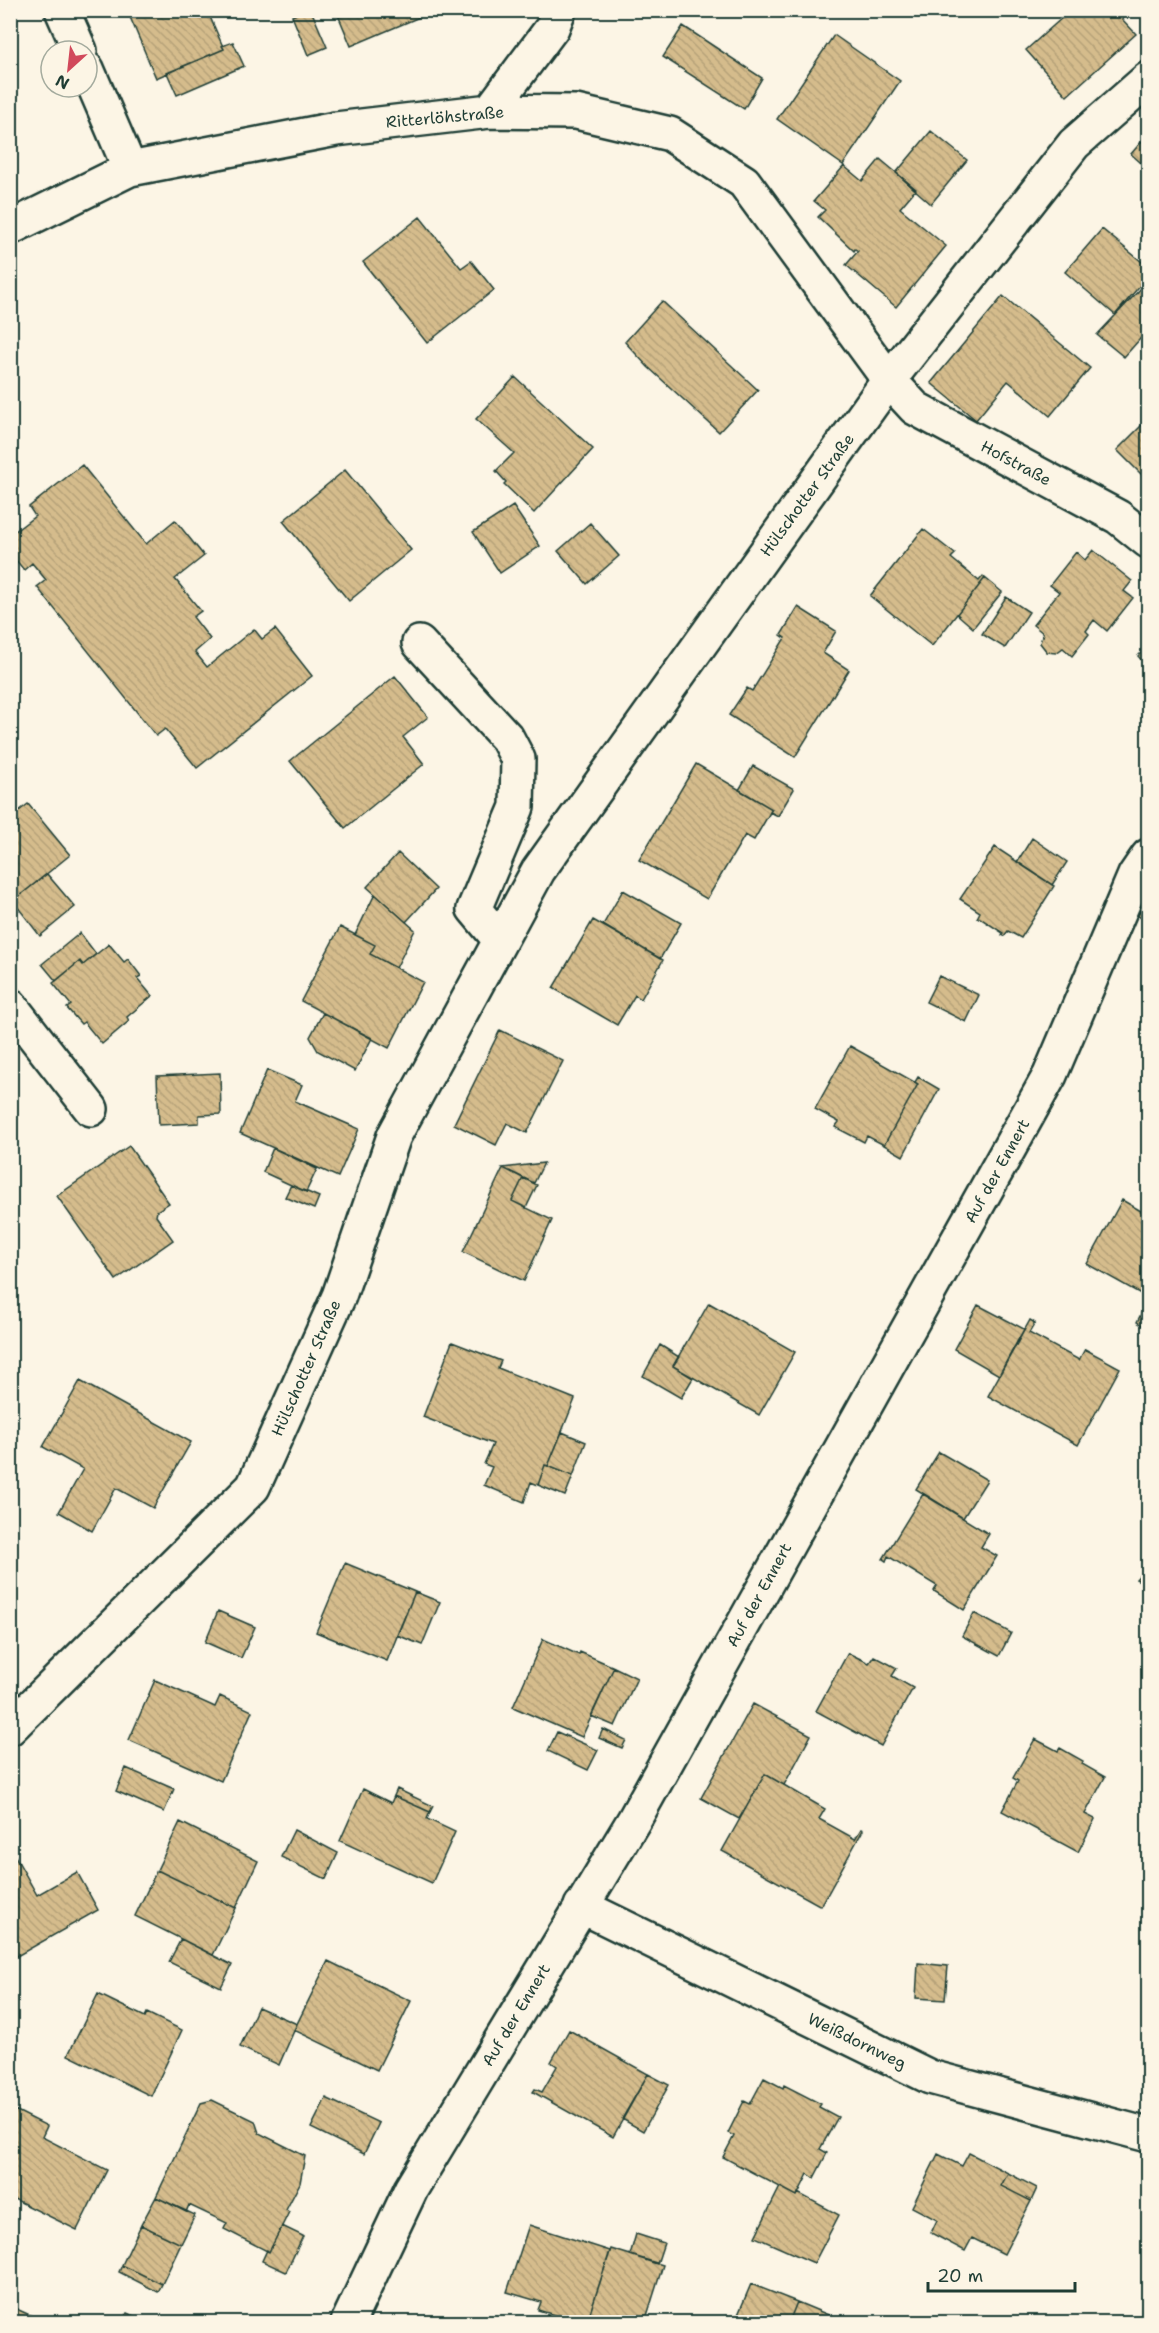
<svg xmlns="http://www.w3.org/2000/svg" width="1159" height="2333" font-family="'Shantell Sans',sans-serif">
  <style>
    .building { fill: url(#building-back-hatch); stroke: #1f3d34; stroke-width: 1.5 }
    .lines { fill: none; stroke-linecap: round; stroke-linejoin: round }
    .minor-casing { stroke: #1f3d34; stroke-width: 38 }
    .minor { stroke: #fcf5e5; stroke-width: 33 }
    .labels { text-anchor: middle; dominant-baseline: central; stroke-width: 4.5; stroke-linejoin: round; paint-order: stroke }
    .street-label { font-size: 16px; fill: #1f3d34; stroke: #fcf5e5 }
  </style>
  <defs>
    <pattern id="building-back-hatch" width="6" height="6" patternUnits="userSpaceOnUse" patternTransform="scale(1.5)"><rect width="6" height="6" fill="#d5bc8c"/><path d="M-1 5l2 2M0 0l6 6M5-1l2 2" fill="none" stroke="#b6a279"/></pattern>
  </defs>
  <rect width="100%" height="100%" fill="#fcf5e5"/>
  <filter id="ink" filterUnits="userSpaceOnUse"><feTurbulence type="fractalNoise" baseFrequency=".0167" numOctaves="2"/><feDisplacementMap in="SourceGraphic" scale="12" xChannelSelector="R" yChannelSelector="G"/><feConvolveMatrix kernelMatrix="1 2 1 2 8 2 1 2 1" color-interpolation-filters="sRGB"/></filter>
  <g filter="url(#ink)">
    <path class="building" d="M127,10h80l17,39 -68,29z
      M305,10h6l16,37 -19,8 -16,-39z
      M336,10h100l-85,36z
      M1071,10h50l3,3 -4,4 16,17 -69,62 -41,-46z
      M683,26l79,52 -18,31 -81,-52z
      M834,35l66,46 -57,84 -66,-46z
      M233,42l11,24 -67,29 -10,-22 57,-24 -2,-3z
      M931,131l36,29 -36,44 -35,-31z
      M1148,134v35l-17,-15z
      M880,159l36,30 -16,19 46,38 -50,61 -50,-42 12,-14 -3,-2 -1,2 -36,-34 7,-7 -11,-9 30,-35 18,15z
      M420,217l41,51 10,-7 23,29 -67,53 -64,-81z
      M1102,229l46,38v9l-33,39 -50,-43z
      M1147,282l1,10 -3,4 3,4v30l-24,27 -27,-22z
      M1003,296l87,72 -40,48 -42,-35 -32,39 -45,-37z
      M662,301l96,89 -39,42 -71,-65 -23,-25z
      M515,377l78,72 -59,64 -30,-29 2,-2 -10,-11 18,-18 -38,-34z
      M1148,419v62l-31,-31z
      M82,465l64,79 29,-24 29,36 -29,23 26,32 -8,6 17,22 -15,13 12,15 47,-38 8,10 13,-10 37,47 -115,92 -32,-39 -9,7 -119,-149 9,-7 -14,-17 -8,7 -14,-17v-18l25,-19 -6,-9z
      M345,470l66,80 -62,51 -66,-80z
      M513,506l27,40 -40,27 -27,-41z
      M590,523l29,33 -32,28 -29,-33z
      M923,529l32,25 -4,4 28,23 4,-5 2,2 -53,68 -62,-50z
      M1093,550l39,31 -8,10 9,7 -26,33 -13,-11 -8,11 3,3 -17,22 -9,-8 -7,5 -9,-1 -7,-9 3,-10 -10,-8 26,-33 -9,-7 26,-33 9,8z
      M985,578l17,14 -29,36 -16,-14z
      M1006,597l23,15 -24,36 -23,-14z
      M798,607l38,24 -13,22 26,17 -54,87 -66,-42 18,-27 5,3 33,-53 -4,-3z
      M1148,646v21l-10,-11z
      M395,676l33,41 -25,20 21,27 -79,64 -55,-67z
      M1148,682v15l-7,-8z
      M696,764l76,45 -18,31 -9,-5 -38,64 -68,-39z
      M753,766l41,23 -16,27 -8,-4 2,-3 -33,-19z
      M28,804l42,51 -57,46 -3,-2v-81z
      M1032,838l35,24 -15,23 -35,-23z
      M995,847l59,39 -33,52 -13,-7 -4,5 -2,-1 1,-2 -23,-15h-3l3,-6 -20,-13z
      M398,853l38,36 -30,33 -39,-35z
      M47,874l28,33 -35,29 -27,-35z
      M623,890l58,33 -21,36 -57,-34z
      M375,894l40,36 -19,38 -26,-14 5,-9 -20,-10z
      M1148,894v28l-10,-6z
      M593,920l70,40 -22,39 -6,-4 -18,30 -64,-37z
      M340,927l35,18 -5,9 53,28 -34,66 -88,-47z
      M80,933l16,21 -13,11 -3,-4 -24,20 -14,-17z
      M109,944l15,18 4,-3 13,17 -4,2 15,18 -25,21 2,4 -27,23 -18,-22 -3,2 -14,-16 4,-3 -18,-22 27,-22 3,4z
      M939,976l40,19 -13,27 -40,-20z
      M323,1013l49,25 -17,33 -37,-20 -8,-14z
      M500,1030l63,31 -36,72 -20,-10 -11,22 -42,-21z
      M850,1046l68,38 -34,61 -17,-9 -3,6 -29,-15 4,-5 -24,-13z
      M267,1070l35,15 -7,16 64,28 -21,48 -98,-44z
      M220,1073l1,41 -22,1v8l-40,2 -2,-49z
      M918,1077l21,12 -36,67 -19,-11 34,-61 -3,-2z
      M129,1146l40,57 -12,8 -1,5 17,24 -57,40 -59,-84z
      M273,1148l44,21 -11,23 -43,-20z
      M544,1163l-10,20 -31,-15z
      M503,1168l20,10 -11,23 40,19 -28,61 -61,-29z
      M523,1178l14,7 -11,23 -14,-7z
      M291,1185l28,12 -5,12 -29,-12z
      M1122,1200l26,15v83l-61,-34z
      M1148,1300v29l-11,-7z
      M709,1303l86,49 -36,63 -86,-49z
      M978,1305l46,24 -25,46 -45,-26z
      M1030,1320l5,3 -6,10 50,27 6,-11 35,19 -42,77 -90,-49z
      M452,1342l49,19 -3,7 77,31 -27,67 -3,-1 -7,20 -7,-3 -7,20 -40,-17 8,-18 -8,-3 9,-20 -70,-27z
      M660,1345l19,12 -6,9 20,12 -12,20 -38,-22z
      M80,1381l111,61 -38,66 -37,-20 -24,43 -33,-19 24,-43 -40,-22z
      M562,1432l24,10 -13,34 -25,-10z
      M939,1452l48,28 -24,38 -47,-29z
      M545,1465l28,11 -8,20 -27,-11z
      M923,1494l66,40 -8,13 16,9 -33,54 -30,-19 3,-5 -49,-30 -2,5 -3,-2z
      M345,1563l70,29 -28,69 -71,-29z
      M1148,1566v20l-12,-7z
      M415,1592l25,10 -18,43 -25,-10z
      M218,1611l37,16 -14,31 -36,-16z
      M974,1613l37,20 -12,23 -37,-20z
      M543,1639l36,16 1,-3 34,15 -32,70 -69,-30z
      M848,1653l21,10 5,-7 23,12 -5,8 21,12 -32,58 -65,-35z
      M614,1667l23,11 -22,48 -24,-10z
      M155,1680l60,27 5,-11 32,15 -31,70 -92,-41z
      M753,1704l58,31 -27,50 -19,-11 -26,45 -38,-21z
      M603,1729l23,11 -4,8 -23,-10z
      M557,1732l41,18 -10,20 -40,-19z
      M1035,1739l23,12 2,-3 23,13 -1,3 23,13 -20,37 10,5 -17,33 -76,-41 16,-30 -5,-3z
      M126,1768l48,21 -10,23 -48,-21z
      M765,1774l60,35 -6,10 36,20 6,-10 2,1 -42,76 -99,-55z
      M363,1789l28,14 3,-7 36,16 -3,7 28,13 -23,51 -92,-42z
      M397,1789l36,17 -3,6 -36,-16z
      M180,1822l78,39 -22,47 -79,-38z
      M294,1830l44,23 -12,26 -45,-22z
      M10,1847l27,48 40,-23 21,38 -88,50z
      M157,1870l79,38 -23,47 -78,-39z
      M181,1939l51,26 -11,22 -52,-25z
      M328,1961l83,40 -34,69 -83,-40z
      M918,1963l30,3 -3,34 -29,-2z
      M98,1994l47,23 2,-4 35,17 -31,66 -83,-41z
      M258,2007l39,17 -18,41 -39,-18z
      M569,2030l79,44 -35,63 -80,-45 2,-3 7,3 15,-26 -6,-4z
      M648,2074l21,11 -26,46 -21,-12z
      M764,2078l19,10 1,-3 37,19 -2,3 19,10 -18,32 7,4 -13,25 -6,-4 -11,22 -74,-39 11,-21 -6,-3 16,-32 6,3z
      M326,2098l53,25 -15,31 -53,-26z
      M212,2100l43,21 4,12 46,23 -5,27 -14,27 3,2 -20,40 -45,-23 3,-6 -38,-18 -3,7 -30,-15 45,-94z
      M15,2110l32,16 -5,11 65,33 -30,60 -67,-33v-79z
      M969,2153l39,20 -7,13 30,15 -27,53 -32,-16 -7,13 -34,-18 6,-13 -25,-13 26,-53 24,12z
      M1008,2173l29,15 -6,13 -30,-15z
      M780,2187l17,9 1,-3 41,22 -25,48 -59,-26z
      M156,2197l39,18 -14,29 -40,-19z
      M141,2225l40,19 -19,40 -40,-19z
      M529,2225l81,26 -23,71h-10l-39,-12 3,-8 -34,-10z
      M282,2226l21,10 -17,36 -24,-11 5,-11 2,2z
      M636,2234l28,9 -7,21 -27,-9z
      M611,2249l52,16 -18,57h-58z
      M122,2265l40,19 -4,8 -39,-20z
      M751,2284l46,18 -8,20h-54z
      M797,2302l46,19v1h-54z
      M10,2306l35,16h-35z
      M127,2313l20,9h-25z"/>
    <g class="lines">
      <defs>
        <path id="minor" d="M62,10l18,41
          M87,69l43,100
          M490,111l62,-83 7,-18
          M10,228l120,-59 206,-40 154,-18 86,1 94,22 74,48 145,198 26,28 203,109 30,24
          M419,643l88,95 11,21 -1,48 -43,102 26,31
          M10,1005l81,104
          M10,1728l243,-241 86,-191 55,-160 144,-265 351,-491 185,-236 74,-65
          M581,1906l349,171 218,58
          M348,2322l63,-133 223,-369 416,-745 85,-200 13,-19"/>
      </defs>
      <use href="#minor" class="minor-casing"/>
      <use href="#minor" class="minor"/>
    </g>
  </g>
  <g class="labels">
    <g class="street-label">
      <text transform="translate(445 117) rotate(-5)">Ritterlöhstraße</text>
      <text transform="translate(1016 463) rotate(28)">Hofstraße</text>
      <text transform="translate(807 495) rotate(-54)">Hülschotter Straße</text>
      <text transform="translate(997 1171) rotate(-61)">Auf der Ennert</text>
      <text transform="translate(306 1368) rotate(-66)">Hülschotter Straße</text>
      <text transform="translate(759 1595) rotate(-61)">Auf der Ennert</text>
      <text transform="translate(516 2015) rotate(-59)">Auf der Ennert</text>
      <text transform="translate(857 2041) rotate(26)">Weißdornweg</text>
    </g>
  </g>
  <rect width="1159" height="2333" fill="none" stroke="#fcf5e5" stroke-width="36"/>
  <rect x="18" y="18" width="1123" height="2297" fill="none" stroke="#1f3d34" stroke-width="2" filter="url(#ink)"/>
  <g transform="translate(69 69) rotate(207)"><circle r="28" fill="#fcf5e5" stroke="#a4ab9e" stroke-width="1.5"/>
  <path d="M0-4.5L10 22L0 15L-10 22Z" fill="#d1495b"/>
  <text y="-9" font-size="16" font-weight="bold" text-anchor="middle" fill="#1f3d34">N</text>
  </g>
  <path d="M928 2282v9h147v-9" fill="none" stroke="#1f3d34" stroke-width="3"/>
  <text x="937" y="2282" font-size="18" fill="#1f3d34" stroke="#fcf5e5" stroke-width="4.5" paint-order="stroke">20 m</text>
</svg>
